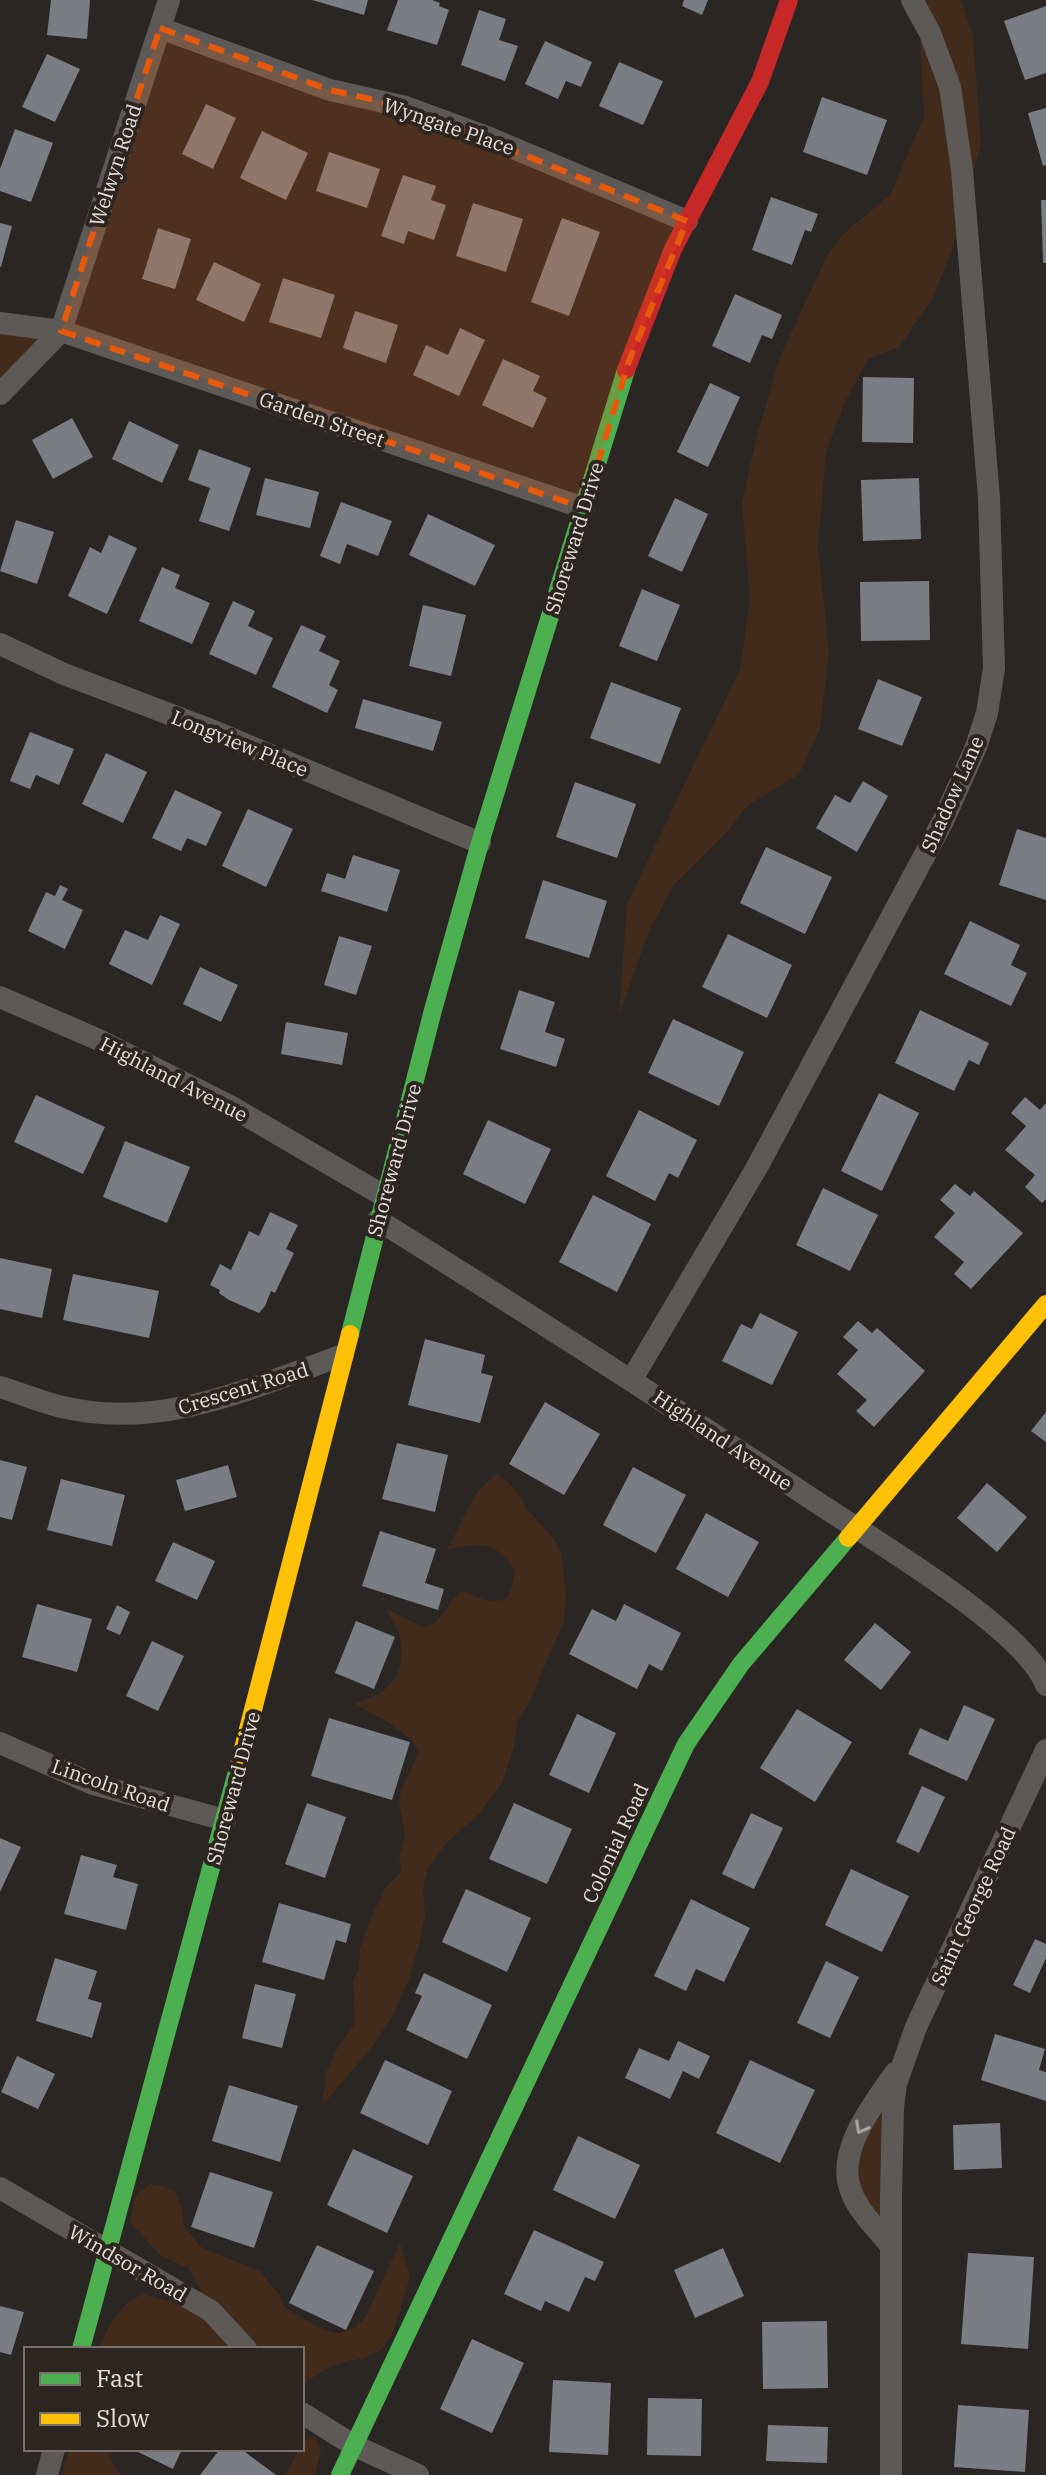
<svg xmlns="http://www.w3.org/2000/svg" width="1046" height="2475" font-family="'IBM Plex Serif',serif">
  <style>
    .green { fill: #432b1c }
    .building { fill: #7b7d84 }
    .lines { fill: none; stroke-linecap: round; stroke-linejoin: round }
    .street { stroke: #5c5957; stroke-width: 22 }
    .fast { stroke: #4caf50; stroke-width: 18 }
    .slow { stroke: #ffc107; stroke-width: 18 }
    .jam { stroke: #c62828; stroke-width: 18 }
    .oneway { stroke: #a8a3a1 }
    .marked { fill: #e8590c; fill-opacity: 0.2; stroke: #e8590c; stroke-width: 6; stroke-dasharray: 16 10; stroke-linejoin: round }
    .labels { text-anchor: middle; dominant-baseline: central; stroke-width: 8; stroke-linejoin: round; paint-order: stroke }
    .street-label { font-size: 20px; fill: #e6e0dd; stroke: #2d2520 }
  </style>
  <rect width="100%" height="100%" fill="#2a2623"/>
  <path class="green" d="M918,0h43l12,35 8,110 -28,102 -20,51 -34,49 -31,12 -23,43 -19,50 -8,94 11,107 -9,76 -21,45 -52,32 -20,26 -54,54 -24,45 -30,84 8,-111 113,-235 10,-69 -8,-98 15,-66 23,-79 47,-101 15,-21 48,-40 34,-78z
    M0,323l61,8 -61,63z
    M498,1474l17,15 12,20 26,29 9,16 4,44 -2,22 -33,79 -14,23 -3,25 -12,36 -23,31 -33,29 -18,25 -5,21 2,26 -5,26 -11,38 -16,36 -21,32 -51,60 6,-37 11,-23 17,-24 -2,-43 6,-12 1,-20 8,-23 17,-37 16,-16 -2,-16 6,-20 -6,-33 2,-13 18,-38c-11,-24 -44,-35 -65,-49 34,-7 53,-28 46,-64 -2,-10 -9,-20 -13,-30l38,19c22,-9 18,-24 38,-37 15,7 27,13 43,8l6,-13 3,-16c-21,-31 -36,-28 -69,-20 17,-25 24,-60 52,-76z
    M891,2084l-4,150 -32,-43 7,-55z
    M150,2184l13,2 12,5 7,17 2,18 17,21 58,24 20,23 5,13 37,22 17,4 17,-5 10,-11 35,-74 10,34 -17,56 -11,16 -17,9 -18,3 -17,6 -28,17v-35h-203c10,-23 20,-45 44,-55l23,7 36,-10 -14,-23 -27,-12 -31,-34 5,-26z
    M315,2436l6,14 -6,25h-29l12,-26h4v-6z
    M69,2449h39l1,7 11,19h-58z"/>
  <path class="building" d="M51,0h39l-3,39 -40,-4z
    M312,0h56l-4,15z
    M398,0h34l8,3 -1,3 10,4 -12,35 -50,-15z
    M684,0h24l-6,15 -20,-9z
    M1046,6v67l-21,7 -21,-59z
    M479,10l27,9 -7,21 19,6 -13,35 -44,-16z
    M545,41l47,21 -11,25 -15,-6 -8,18 -33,-15z
    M47,54l33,15 -25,53 -33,-15z
    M619,62l44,19 -20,44 -44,-19z
    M822,97l65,23 -20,55 -64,-23z
    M206,104l30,14 -23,51 -31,-15z
    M1046,108v57l-3,1 -15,-53z
    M15,129l38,14 -22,59 -31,-11v-22z
    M262,131l46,22 -22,47 -46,-22z
    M329,152l51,17 -13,39 -51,-17z
    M403,175l33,11 -5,14 15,5 -12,35 -26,-9 -4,13 -23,-8z
    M771,197l47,17 -7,18 -6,-2 -13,35 -40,-15z
    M1041,200h5v63h-3z
    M473,203l50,16 -17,53 -50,-16z
    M562,218l38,14 -31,84 -38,-14z
    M0,223l12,3 -11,41h-1z
    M158,228l33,11 -16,50 -33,-10z
    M214,262l47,22 -17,38 -48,-22z
    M283,278l52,17 -14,43 -52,-16z
    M735,294l47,21 -10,24 -10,-4 -12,28 -38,-17z
    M355,311l43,14 -12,38 -43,-15z
    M460,328l25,12 -26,56 -46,-21 13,-30 22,10z
    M503,359l37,17 -7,15 14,7 -14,30 -51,-23z
    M863,377l51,1 -1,65 -51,-1z
    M710,383l30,14 -32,70 -31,-15z
    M72,418l21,39 -40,22 -21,-39z
    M129,421l50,24 -17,38 -50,-24z
    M199,449l52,19 -22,63 -30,-10 11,-33 -22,-8z
    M265,478l54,14 -9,36 -54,-13z
    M919,478l2,61 -58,2 -2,-61z
    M675,498l33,16 -26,58 -34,-16z
    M341,502l51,19 -14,35 -31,-12 -7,20 -20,-8z
    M428,514l67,31 -20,41 -66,-31z
    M16,520l38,12 -17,52 -37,-13z
    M109,535l28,13 -30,66 -39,-18 22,-49 11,6z
    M162,567l18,8 -5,13 35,15 -18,41 -53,-23z
    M929,581l1,59 -69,1 -1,-59z
    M642,589l38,16 -23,56 -38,-15z
    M233,601l22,10 -7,15 25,12 -17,37 -47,-21z
    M423,605l43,10 -15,61 -42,-10z
    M301,625l25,11 -7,15 21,10 -11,24 9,5 -11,23 -55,-26z
    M878,679l44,18 -20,49 -44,-17z
    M611,682l70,26 -21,56 -70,-26z
    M363,699l79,23 -9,29 -78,-23z
    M30,732l44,17 -15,36 -23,-10 -6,14 -20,-8z
    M106,753l41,19 -24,51 -41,-19z
    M863,781l25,15 -31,56 -41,-24 19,-33 15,8z
    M575,782l61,22 -19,54 -61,-21z
    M175,790l47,22 -16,34 -19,-8 -6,13 -29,-13z
    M248,809l45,20 -27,58 -44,-21z
    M1017,829l29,9v62l-47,-15z
    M766,847l66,30 -27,57 -65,-31z
    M353,855l47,15 -13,42 -66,-21 6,-18 18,6z
    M543,880l64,21 -18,57 -64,-20z
    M60,885l8,4 -6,11 21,10 -18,39 -37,-18 18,-39 9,4z
    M160,915l20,9 -28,61 -43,-21 16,-34 23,10z
    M970,921l50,24 -9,20 16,8 -16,33 -67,-32z
    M728,934l64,31 -25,53 -65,-31z
    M339,936l33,10 -16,49 -32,-10z
    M200,967l38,18 -17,37 -38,-18z
    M519,990l36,12 -10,30 20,7 -9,28 -56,-18z
    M920,1010l69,33 -10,22 -10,-5 -15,31 -59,-28z
    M673,1019l71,33 -25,54 -71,-33z
    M286,1022l62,11 -6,32 -61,-11z
    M879,1093l40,20 -37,78 -41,-20z
    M36,1095l69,32 -22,47 -69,-32z
    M1025,1097l15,13 6,-7v96l-4,4 -17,-16 10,-12 -30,-25 21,-24 -15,-13z
    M639,1110l58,30 -19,38 -9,-5 -14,28 -49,-25z
    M488,1120l63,29 -26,55 -62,-30z
    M125,1141l65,26 -23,56 -64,-26z
    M955,1184l15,12 4,-5 49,42 -52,56 -17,-15 10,-12 -30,-25 21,-24 -15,-13z
    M823,1188l55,27 -28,56 -54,-26z
    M593,1195l58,29 -34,68 -58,-30z
    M270,1212l28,13 -12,24 8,4 -19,40 -4,-2 -6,15 -6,7 -30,-13 -10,-7 1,-3 -10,-5 10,-21 11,6 18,-39 10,5z
    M0,1258l52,11 -10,49 -42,-9z
    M73,1274l86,17 -10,47 -86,-18z
    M760,1313l38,19 -26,53 -50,-24 19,-37 11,5z
    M858,1321l14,12 5,-5 48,43 -51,56 -18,-16 11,-11 -30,-26 21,-24 -15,-13z
    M425,1339l60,16 -4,18 12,3 -13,47 -72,-18z
    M545,1402l55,32 -36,61 -55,-31z
    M1046,1412v30l-15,-11z
    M397,1443l51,12 -13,57 -53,-13z
    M0,1460l27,7 -15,53 -12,-3z
    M228,1465l9,32 -52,14 -9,-31z
    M633,1467l53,28 -30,58 -53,-28z
    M61,1479l64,16 -13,51 -65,-16z
    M987,1483l40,34 -30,35 -40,-34z
    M706,1513l53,29 -31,55 -52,-28z
    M380,1531l56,18 -11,34 19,6 -6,21 -76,-24z
    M173,1542l42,19 -18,39 -42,-19z
    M37,1604l55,15 -15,53 -55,-15z
    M624,1604l57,29 -19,38 -13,-7 -12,25 -68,-35 23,-45 24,12z
    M117,1605l13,7 -10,23 -14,-6z
    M356,1621l39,16 -21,52 -39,-16z
    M875,1623l36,29 -30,38 -37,-30z
    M152,1641l32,15 -26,55 -32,-15z
    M964,1705l31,14 -28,62 -59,-27 12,-26 28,13z
    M797,1709l55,33 -37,60 -55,-34z
    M577,1714l39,19 -27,60 -40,-18z
    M329,1718l81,24 -18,58 -81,-24z
    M922,1786l23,11 -26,56 -23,-11z
    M307,1803l39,14 -21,61 -40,-14z
    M514,1803l58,26 -25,55 -58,-25z
    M751,1813l32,15 -29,61 -32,-15z
    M0,1838l21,9 -21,45z
    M81,1855l36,10 -4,12 25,7 -12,46 -62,-16z
    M851,1869l58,27 -27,56 -57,-27z
    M466,1889l65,29 -24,54 -65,-30z
    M691,1899l59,29 -26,54 -28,-13 -10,22 -32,-15z
    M279,1903l72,21 -5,19 -10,-3 -12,40 -62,-18z
    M1035,1939l11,5v14l-16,35 -17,-8z
    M55,1958l42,13 -9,28 14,4 -10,35 -56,-17z
    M826,1961l33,16 -29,61 -33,-15z
    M424,1973l68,32 -25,54 -61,-29 16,-34 -7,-3z
    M255,1984l41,10 -14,54 -40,-10z
    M995,2034l50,15 -6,21 7,2v29l-65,-21z
    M678,2041l32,15 -11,23 -16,-8 -13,28 -45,-21 14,-30 30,13z
    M17,2056l38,18 -17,35 -37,-17z
    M385,2060l67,31 -24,54 -68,-32z
    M750,2060l65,30 -35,73 -64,-30z
    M229,2085l69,21 -18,56 -68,-21z
    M1000,2123l2,45 -48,2 -1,-45z
    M578,2136l62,29 -25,54 -62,-29z
    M353,2149l60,27 -26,57 -60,-28z
    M210,2172l63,20 -19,56 -63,-21z
    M534,2230l70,32 -9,19 -10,-4 -16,35 -24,-11 -4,10 -37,-17z
    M317,2245l57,26 -28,59 -57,-27z
    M723,2248l21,48 -49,22 -21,-48z
    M968,2253l66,4 -6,92 -67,-5z
    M0,2306l24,6 -13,43 -11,-3z
    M827,2321l1,67 -65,1 -1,-67z
    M472,2339l52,24 -32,70 -52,-24z
    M553,2380l58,3 -3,72 -59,-3z
    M648,2398l54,1 -1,57 -54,-1z
    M958,2405l71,5 -4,62 -71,-5z
    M768,2425l60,2 -1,36 -61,-2z
    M132,2449h50l-9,20z
    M220,2449h21l35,26h-76z"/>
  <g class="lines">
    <path class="street" d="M160,28l170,62 76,17 81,30 200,84
      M0,323l61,8 523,177
      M0,394l61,-63 108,-331
      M0,644l64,30 142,54 274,115
      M0,997l99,43 131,66 154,90
      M378,1220c149,93 297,188 443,285 54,36 204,124 225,180
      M632,1379l124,-210 187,-348 33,-74 11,-34 7,-45 -5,-170 -27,-328 -12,-83 -20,-54 -18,-33
      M0,1387c19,6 39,14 58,19 101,26 193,-18 285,-51
      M0,1743l93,41 132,36
      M0,2188l211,123 35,38
      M891,2246c-14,-17 -33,-35 -40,-55 -16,-40 23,-87 44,-118
      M302,2413l51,32 65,30
      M47,2475l7,-26
      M891,2475v-278l2,-89 3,-24 20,-57 130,-277"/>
    <path class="fast" d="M350,1334l83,-324 47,-167 146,-473
      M81,2349l157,-581
      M340,2475l346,-731 55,-80 107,-126"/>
    <path class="slow" d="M848,1538l198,-234
      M238,1768l112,-434"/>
    <path class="jam" d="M626,370l47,-121 87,-167 29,-82"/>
  </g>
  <defs><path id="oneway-chevron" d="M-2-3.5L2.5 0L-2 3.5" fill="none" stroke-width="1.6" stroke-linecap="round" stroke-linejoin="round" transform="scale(2)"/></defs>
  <use class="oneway" href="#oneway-chevron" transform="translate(861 2128) rotate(118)"/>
  <path class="marked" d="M160,28l170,62 76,17 281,114 -58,140 -45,147 -523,-177z"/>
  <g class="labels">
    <g class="street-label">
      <text transform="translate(449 126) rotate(19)">Wyngate Place</text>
      <text transform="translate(115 165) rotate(-72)">Welwyn Road</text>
      <text transform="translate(322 419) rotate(19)">Garden Street</text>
      <text transform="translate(574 538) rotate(-73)">Shoreward Drive</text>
      <text transform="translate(240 743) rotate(22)">Longview Place</text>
      <text transform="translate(952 794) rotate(-66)">Shadow Lane</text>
      <text transform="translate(174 1079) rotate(27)">Highland Avenue</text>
      <text transform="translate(394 1160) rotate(-75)">Shoreward Drive</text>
      <text transform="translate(243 1388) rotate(-17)">Crescent Road</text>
      <text transform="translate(723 1440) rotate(34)">Highland Avenue</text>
      <text transform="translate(111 1785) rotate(19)">Lincoln Road</text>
      <text transform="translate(233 1788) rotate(-75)">Shoreward Drive</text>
      <text transform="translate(615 1843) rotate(-65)">Colonial Road</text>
      <text transform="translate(973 1906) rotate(-65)">Saint George Road</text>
      <text transform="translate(128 2263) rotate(30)">Windsor Road</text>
    </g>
  </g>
  <rect x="24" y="2347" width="280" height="104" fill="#2d2520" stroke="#77706c" stroke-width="2"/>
  <rect x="40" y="2373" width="40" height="12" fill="#4caf50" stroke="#77706c" stroke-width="2"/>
  <text x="96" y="2387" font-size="24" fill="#e6e0dd">Fast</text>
  <rect x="40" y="2413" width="40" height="12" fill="#ffc107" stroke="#77706c" stroke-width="2"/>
  <text x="96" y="2427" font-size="24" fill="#e6e0dd">Slow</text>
</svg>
